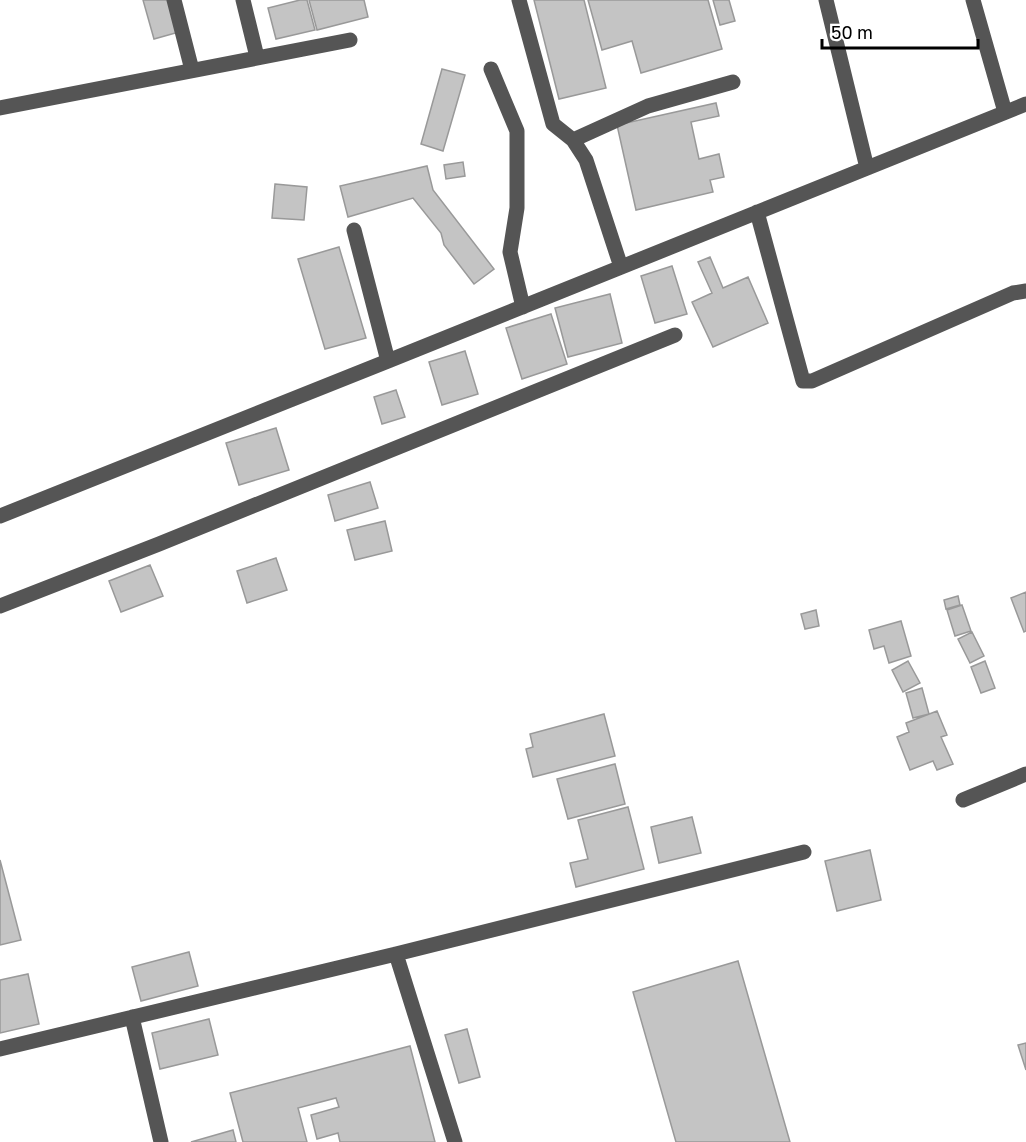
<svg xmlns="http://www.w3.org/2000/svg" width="1026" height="1142" font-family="'Golos Text',sans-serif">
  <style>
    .building { fill: #c4c4c4; stroke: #999; stroke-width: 1.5 }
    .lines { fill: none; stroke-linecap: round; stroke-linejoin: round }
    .minor { stroke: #555; stroke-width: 15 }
  </style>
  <rect width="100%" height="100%" fill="#fff"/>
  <path class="building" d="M143,0h27l9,32 -25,7z
    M300,0h7l8,30 -39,9 -8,-31z
    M309,0h55l4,17 -51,13z
    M534,0h50l22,88 -47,11z
    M588,0h120l14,49 -81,24 -9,-32 -30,9z
    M713,0h16l6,21 -15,4z
    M442,69l23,6 -22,76 -22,-7z
    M716,103l3,13 -28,6 8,37 20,-5 5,23 -14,3 3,12 -77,18 -19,-85z
    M463,162l2,14 -19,3 -2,-14z
    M427,166l6,24 61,79 -20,15 -30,-39 -3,-12 -28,-35 -65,19 -8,-31z
    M275,184l32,3 -3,33 -32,-2z
    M339,247l27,91 -41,11 -27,-90z
    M710,257l13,31 25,-11 20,46 -55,24 -21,-45 20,-9 -14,-31z
    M672,266l15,48 -32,9 -14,-47z
    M610,294l12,49 -54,14 -13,-49z
    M551,314l16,50 -45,15 -16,-51z
    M465,351l13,43 -36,11 -13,-43z
    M396,390l9,27 -23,7 -8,-27z
    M276,428l13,42 -50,15 -13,-42z
    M370,482l8,26 -43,13 -7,-26z
    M385,521l7,30 -37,9 -8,-30z
    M276,558l11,32 -40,13 -10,-32z
    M150,565l13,31 -42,16 -12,-31z
    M1026,592v39l-2,1 -13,-34z
    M958,596l2,9 -14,4 -2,-9z
    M962,605l9,26 -16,5 -8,-26z
    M816,610l3,16 -14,3 -4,-15z
    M901,621l10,35 -22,7 -5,-17 -10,3 -5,-19z
    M972,632l12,24 -14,7 -12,-24z
    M908,661l12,22 -17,9 -11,-22z
    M985,661l10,27 -14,5 -10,-26z
    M922,688l7,26 -16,4 -7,-25z
    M937,711l10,24 -6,2 12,27 -16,6 -4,-9 -23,9 -13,-33 12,-5 -3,-9z
    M604,714l11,42 -82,21 -7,-28 7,-2 -3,-13z
    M615,764l10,40 -57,15 -11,-40z
    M628,807l16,62 -68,18 -6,-24 18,-4 -10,-39z
    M692,817l9,36 -42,10 -8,-36z
    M870,850l11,50 -44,11 -12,-50z
    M0,860l21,80 -21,5z
    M189,952l9,34 -57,15 -9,-34z
    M738,961l52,181h-114l-43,-150z
    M28,974l11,50 -39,9v-53z
    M209,1019l9,36 -58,14 -8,-36z
    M467,1029l13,48 -21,6 -14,-48z
    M1026,1043v27l-8,-25z
    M410,1046l25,96h-95l-2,-9 -21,6 -6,-24 28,-8 -3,-9 -38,10 9,34h-64l-13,-49z
    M233,1130l3,12h-45z"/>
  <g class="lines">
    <path class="minor" d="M174,0l18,70
      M243,0l14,57
      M519,0l34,124 20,16 13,20 35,107
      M826,0l41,168
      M973,0l32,112
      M491,69l26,62v77l-7,44 13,55
      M0,108l350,-68
      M573,140l75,-34 85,-24
      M757,212l46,169h9l201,-88 13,-2
      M354,230l34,131
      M0,516l388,-155 638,-257
      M0,606l159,-62 516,-209
      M963,800l63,-26
      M396,954l59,188
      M132,1017l29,125
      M0,1049l396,-95 408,-102"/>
  </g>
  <path d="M822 39v9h156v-9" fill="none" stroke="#000000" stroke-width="3"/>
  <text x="831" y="39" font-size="18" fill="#000000" stroke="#ffffff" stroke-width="4.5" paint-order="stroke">50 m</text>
</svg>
